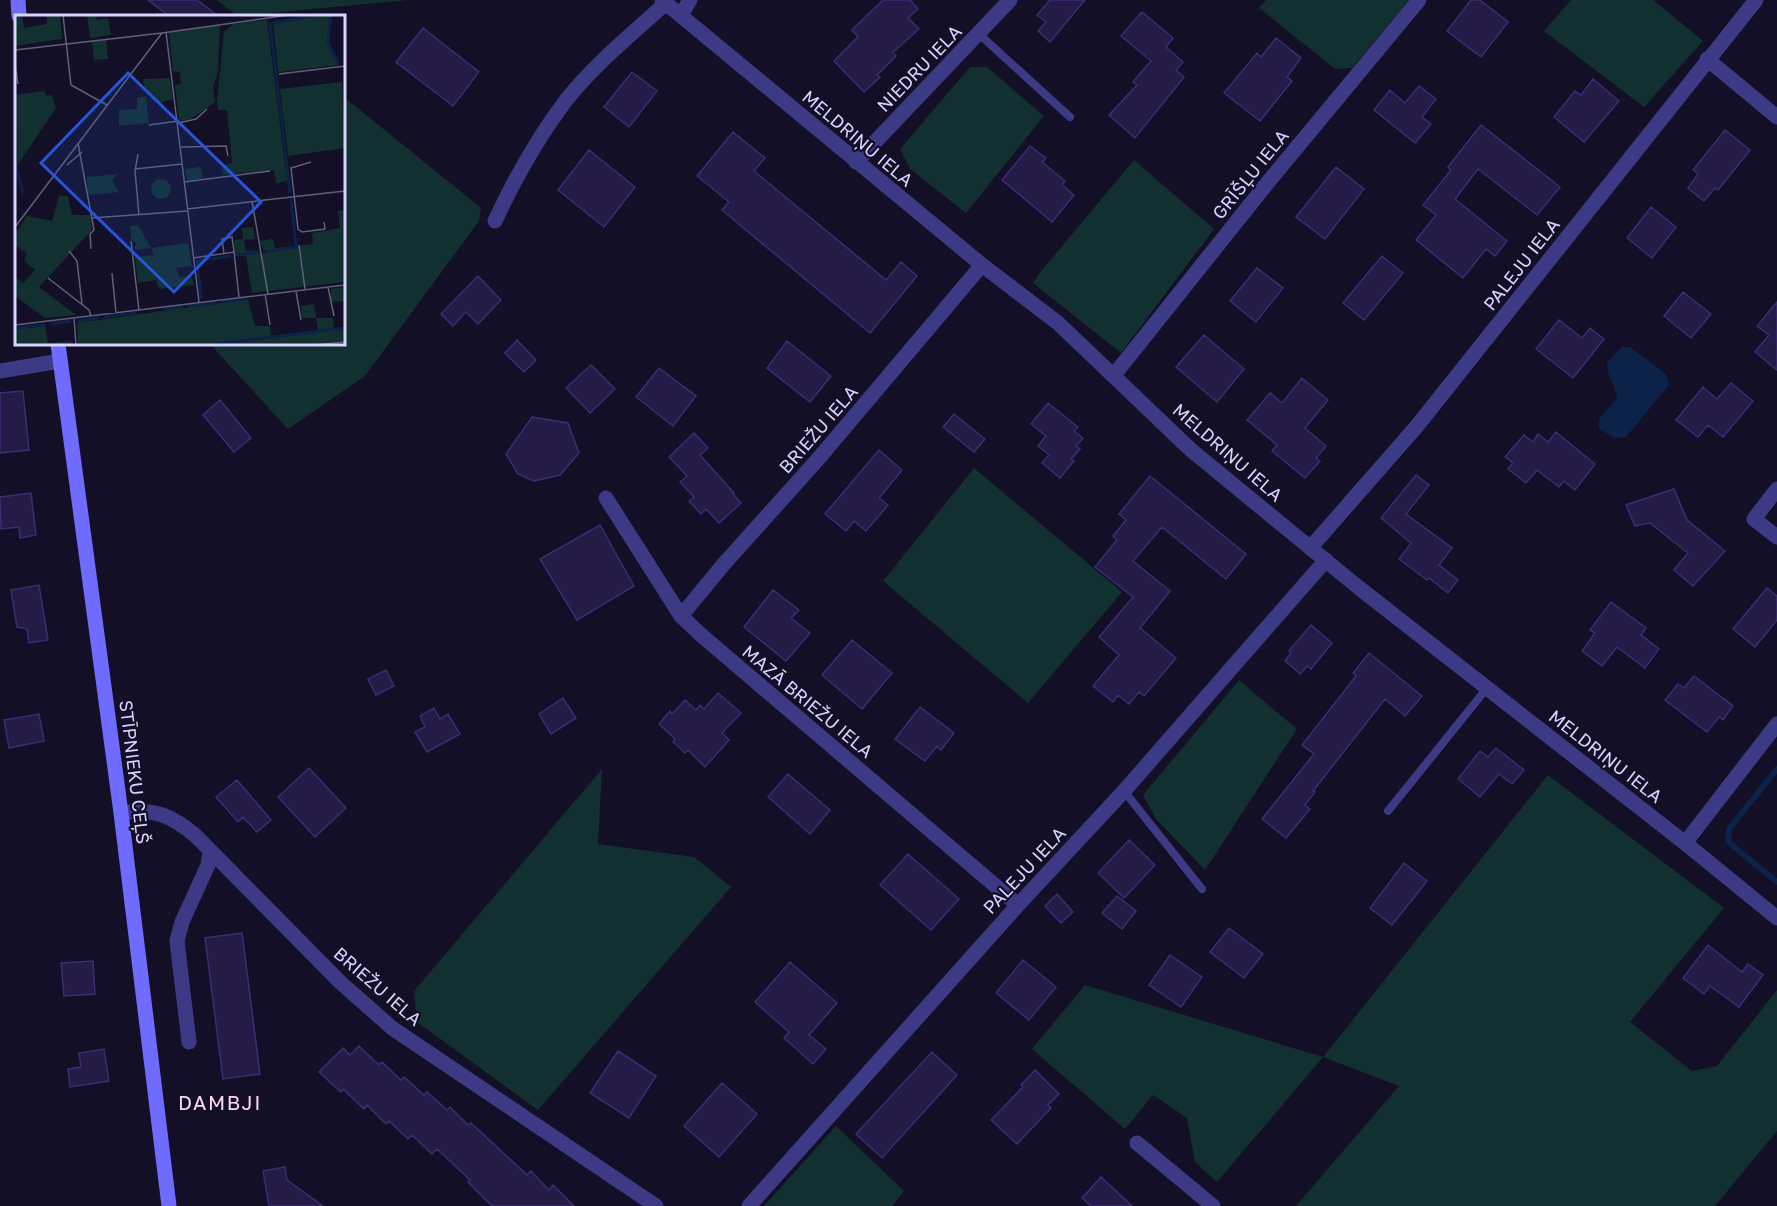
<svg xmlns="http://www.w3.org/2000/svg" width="1777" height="1206" font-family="'Golos Text',sans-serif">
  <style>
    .green { fill: #12302f }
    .water { fill: #0c2248 }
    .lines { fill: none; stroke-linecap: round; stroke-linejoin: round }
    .stream { stroke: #0c2248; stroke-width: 6 }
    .building { fill: #241b47; stroke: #3b2d73; stroke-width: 1.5 }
    .lane { stroke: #3d3a85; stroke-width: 8 }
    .street { stroke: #3d3a85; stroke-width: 15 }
    .secondary { stroke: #6f6bff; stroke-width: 15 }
    .labels { text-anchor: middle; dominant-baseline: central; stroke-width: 4.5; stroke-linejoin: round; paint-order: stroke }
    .street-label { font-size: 18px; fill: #d9d4ff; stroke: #130f26 }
    .neighbourhood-label { font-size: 20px; letter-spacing: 1.5px; fill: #ffd6f0; stroke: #130f26 }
    .inset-river { fill: none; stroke: #0c2248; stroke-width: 3 }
    .inset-road { fill: none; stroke: #625e7d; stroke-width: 1.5 }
    .view { fill: #2655da; fill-opacity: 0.15; stroke: #2655da; stroke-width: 3 }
    .inset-edge { fill: none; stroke: #d9d4ff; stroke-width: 3 }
  </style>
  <rect width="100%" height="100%" fill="#130f26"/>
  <path class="green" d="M217,0h192l-172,16z
    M1266,0h143l-57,68 -17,1 -76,-61z
    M1571,0h82l50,41 -59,66 -100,-76z
    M970,67h17l57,49 -78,97 -56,-44 -10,-20z
    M344,97l137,111 -2,13 -114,155 -77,53 -78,-85h134z
    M1134,160l80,69 -93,124 -88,-70 8,-12z
    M974,468l148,124 -94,111 -145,-122z
    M1239,680l58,49 -92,141 -49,-51 -13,-24z
    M602,769l-4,75 96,13 37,30 -193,223 -121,-88 -3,-31z
    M1548,775l176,133 -94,114 62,49 25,-5 60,-76v141l-62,75h-419l103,-120 -76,-29 -106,125 -22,-20 -8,-44 -34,-23 -28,34 -93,-80 53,-64 238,72z
    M836,1126l68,65 -12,15h-128z"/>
  <path class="water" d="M1622,347h8l36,27 3,11 -43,52 -12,1 -15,-10v-9l18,-21c-1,-13 -11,-22 -10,-35z"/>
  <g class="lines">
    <path class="stream" d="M1777,769l-48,60 -1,13 49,40"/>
  </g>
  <path class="building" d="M148,0h49l21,16h-49z
    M883,0h27l8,9 -10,9 11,11 -26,23 3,4 -19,19 3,2 -16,15 -30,-31 24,-24 -6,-7z
    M1050,0h35l-35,42 -12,-11 8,-9 -9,-7z
    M1471,0h9l28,22 -27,35 -34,-26z
    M1142,12l31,26 -7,9 17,15 -7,8 8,7 -49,61 -26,-23 28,-30 -4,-3 18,-21 -30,-25z
    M423,28l56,44 -26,34 -57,-44z
    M1276,38l25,20 -14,19 5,4 -32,40 -36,-28 33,-40 4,4z
    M632,72l25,19 -28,36 -25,-20z
    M1593,79l26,22 -35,41 -30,-25 21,-26 6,4z
    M1419,86l17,13 -14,18 9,7 -16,19 -41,-33 16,-20 15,13z
    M1481,125l79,62 -23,28 -59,-46 -23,30 52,42 -12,15 -9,-7 -23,29 -47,-38 20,-25 -13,-10 28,-35 -3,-3z
    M1725,130l25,20 -32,40 -3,-2 -11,13 -16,-13 10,-14 -5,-4z
    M733,132l32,26 -11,13 132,109 15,-18 16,14 -47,57 -148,-123 7,-8 -32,-26z
    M1030,146l16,12 -4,4 23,19 -3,4 12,10 -22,27 -50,-42z
    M589,150l46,37 -31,40 -46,-37z
    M1336,167l28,22 -39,50 -29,-22z
    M1651,207l25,20 -24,31 -25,-20z
    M1382,256l21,17 -39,47 -21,-17z
    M1257,268l26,20 -27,34 -26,-21z
    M478,276l23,24 -23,24 -12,-12 -13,14 -12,-12z
    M1683,292l28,22 -20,24 -27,-22z
    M1777,302v68l-22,-18 14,-17 -12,-9z
    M1559,320l23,18 8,-10 14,11 -31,39 -37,-29z
    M1204,335l40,34 -27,33 -41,-35z
    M517,340l19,20 -12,12 -19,-19z
    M787,341l44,35 -21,26 -43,-34z
    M591,365l24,24 -25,24 -24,-25z
    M659,368l37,28 -23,30 -37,-29z
    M1302,378l26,22 -23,28 21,18 -10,12 4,3 -15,17 -33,-27 5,-6 -30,-25 23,-27 12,10z
    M1731,383l22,18 -30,36 -15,-12 -10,12 -22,-17 27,-33 14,12z
    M23,391l6,59 -29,3v-60z
    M220,400l31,38 -17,14 -31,-37z
    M1048,403l30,24 -4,4 9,7 -7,8 4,3 -9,10 3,2 -14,17 -18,-15 7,-8 -11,-9 8,-10 -15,-12z
    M954,414l31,25 -11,13 -31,-25z
    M532,417l36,6 11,30 -19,22 -26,6 -16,-7 -12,-20z
    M1556,432l39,32 -20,26 -11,-9 -5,6 -22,-17 -11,13 -18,-14 5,-6 -8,-6 19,-22 9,7 5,-8 10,8z
    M694,433l14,15 -8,7 34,38 -1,1 8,9 -22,20 -13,-14 -5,5 -12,-13 5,-4 -14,-15 7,-6 -18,-19z
    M879,450l23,20 -23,28 9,7 -22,26 -12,-10 -8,10 -21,-17z
    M1416,475l13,10 -23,29 46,34 -13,17 19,15 -10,13 -19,-15 -2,2 -28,-21 12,-16 -30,-25z
    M1150,476l96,78 -20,25 -64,-52 -29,34 37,30 -30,37 36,30 -32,38 -5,-4 -10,12 -11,-9 -5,7 -20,-16 26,-31 -20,-18 34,-40 -38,-30 22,-27 -4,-4 13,-16 -7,-6z
    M1674,489l13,31 38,31 -32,35 -19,-16 14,-17 -38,-30 -15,3 -9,-21z
    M31,493l5,42 -16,3 -1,-11 -18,2 -1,-32z
    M600,525l34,61 -57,34 -37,-61z
    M39,585l9,55 -19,3 -2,-14 -10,-2 -6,-37z
    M1767,588l10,8v24l-22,27 -22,-18z
    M773,590l26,20 -8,8 19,15 -24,28 -42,-34z
    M1611,602l35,26 -5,7 18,14 -14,19 -28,-21 -15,19 -20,-15 13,-18 -5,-3z
    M1311,625l21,18 -21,26 -4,-3 -7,8 -15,-13 6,-8 -2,-2z
    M852,640l40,33 -30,36 -40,-34z
    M1369,653l53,43 -17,20 -20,-17 -72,92 2,1 -10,13 5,4 -24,29 -24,-19 52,-65 -12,-9 54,-69 -3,-3z
    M386,670l8,16 -18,9 -8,-16z
    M1694,676l39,30 -10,14 -4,-3 -12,15 -42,-32 13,-16 6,4z
    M718,693l23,20 -19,20 7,7 -24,27 -17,-17 -3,3 -12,-11 2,-3 -16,-15 11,-13 2,3 13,-14 11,10 4,-5 4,4z
    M563,698l13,20 -25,16 -12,-20z
    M920,707l34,26 -13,17 -4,-4 -12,15 -30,-22z
    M434,708l6,11 8,-5 12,20 -33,18 -12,-20 10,-5 -5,-11z
    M39,714l5,27 -35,7 -5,-28z
    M1496,748l28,22 -12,14 -13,-10 -19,23 -22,-18 22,-28 8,6z
    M309,768l37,40 -31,29 -37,-40z
    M788,774l42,36 -20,24 -42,-37z
    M237,780l34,40 -14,12 -14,-15 -5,5 -22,-25z
    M1129,840l26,25 -31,33 -26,-25z
    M908,854l51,45 -28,31 -51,-45z
    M1404,863l23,18 -35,44 -22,-17z
    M1057,894l16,18 -12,11 -16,-17z
    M1117,896l19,15 -14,18 -20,-16z
    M1229,928l34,26 -19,24 -34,-26z
    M242,933l18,141 -37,5 -18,-141z
    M1708,945l34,27 6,-8 15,11 -24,32 -29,-21 -6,8 -21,-16z
    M1170,955l32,22 -21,30 -32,-22z
    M1023,960l33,27 -27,33 -33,-27z
    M93,961l2,33 -31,2 -3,-33z
    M790,962l47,41 -28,32 17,14 -13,15 -29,-26 5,-6 -34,-30z
    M359,1046l20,19 3,-3 19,18 3,-3 20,18 3,-3 20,18 3,-3 18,18 3,-2 56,52 4,-4 18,19 4,-5 21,21h-82l-24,-24 2,-2 -33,-31 -5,5 -20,-19 -4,4 -19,-18 -3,3 -19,-19 -3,4 -21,-20 -2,3 -22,-20 24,-24 7,7z
    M104,1049l5,32 -39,6 -2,-18 13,-2 -2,-14z
    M618,1051l38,25 -27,42 -39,-25z
    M932,1052l25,23 -75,83 -26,-24z
    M1035,1070l24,24 -11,11 3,3 -34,36 -26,-24 32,-33 -2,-2z
    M722,1083l35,31 -38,43 -35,-31z
    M285,1167l2,13 36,26h-54l-6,-35z
    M1101,1177l31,29h-41l-9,-8z"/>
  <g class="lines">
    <path class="lane" d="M979,34l91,83
      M1124,791l78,98
      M1388,811l99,-123"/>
    <path class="street" d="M662,0l320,265 76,58 133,127 167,137 327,256 92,75
      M681,15l9,-15
      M1707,59l70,58
      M856,162l154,-162
      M495,221c20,-43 43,-84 72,-122 29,-36 65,-65 99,-96
      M0,371l60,-10
      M1114,375l155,-194 150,-181
      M1777,489l-23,30 23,18
      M606,498l75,118 19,18 318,271
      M1311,547l106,-121 339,-426
      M681,616l42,-51 96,-107 163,-193
      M121,813c34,-4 49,1 75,23l144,146 52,46 264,178
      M1685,843l92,-119
      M189,1042l-12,-101 5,-19 26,-57 2,-14
      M1137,1143l76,63
      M749,1206l269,-301 106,-114 202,-231"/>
    <path class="secondary" d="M18,0l1,16
      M58,344l63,469 48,393"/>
  </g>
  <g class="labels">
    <g class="street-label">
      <text transform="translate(919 68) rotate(-46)">NIEDRU IELA</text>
      <text transform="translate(858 138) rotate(40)">MELDRIŅU IELA</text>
      <text transform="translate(1250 174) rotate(-51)">GRĪŠĻU IELA</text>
      <text transform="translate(1521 264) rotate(-52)">PALEJU IELA</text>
      <text transform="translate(818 429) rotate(-49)">BRIEŽU IELA</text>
      <text transform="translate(1228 452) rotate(41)">MELDRIŅU IELA</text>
      <text transform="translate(808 701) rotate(40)">MAZĀ BRIEŽU IELA</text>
      <text transform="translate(1606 756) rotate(38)">MELDRIŅU IELA</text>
      <text transform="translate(135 772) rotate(83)">STĪPNIEKU CEĻŠ</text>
      <text transform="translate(1024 870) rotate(-47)">PALEJU IELA</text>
      <text transform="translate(378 986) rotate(41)">BRIEŽU IELA</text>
    </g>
    <g class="neighbourhood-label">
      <text x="220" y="1102">DAMBJI</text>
    </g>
  </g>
  <g transform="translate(15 15)">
    <rect width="330" height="330" fill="#130f26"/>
    <path d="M0,0h7l2,13 23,-4v-9h13l2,24 -47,7zM72,0h9l1,5 11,-2 3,17 -21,3zM317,0l-3,26 10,24 -61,7 -5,-51zM252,5l20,161 -11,2 -2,-13 -51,5 -1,-10 10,-2 -5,-53h-9l-1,-8 7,-70 9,-8zM205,10l-2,47 -5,14 2,16 -24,17 -12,2 -4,-36 6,-1 -1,-12 -7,-1 -4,-38zM91,24l2,20 -14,1 -2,-18zM155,63l3,21 -14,4 -14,-12 -2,-12zM327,67l3,66 -57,8 -8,-67zM29,76l2,5 6,-1 4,13 -39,58 -2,-71zM131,81l3,27 -30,3v-16l18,-1v-11zM186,152l2,11 -16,3 -2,-12zM103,159l-6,6 7,12 -31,3 -1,-18zM136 174a10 10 0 1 1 20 0a10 10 0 1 1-20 0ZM44,181h9l4,19h18l2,15 -53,57 37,28 -31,3 -30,-22v-19l8,6 12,-13 -11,-10 3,-6 -12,-9v-11l12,-18 25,5zM330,195v72l-93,11 -6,-37h-11l-1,-16 9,-1 -1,-11 11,-1 2,12 -11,1 2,11 10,-1 5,4 5,-1 -7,-12 14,-2 2,9 38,-4 -1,-11 28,-5 -2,-17zM123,210l13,23 37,-5 4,23 -16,2 4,9 12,-1 2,9 -35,4 -3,-9 -18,3 -3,-26 19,-2 -3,-7 -17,2 2,-7 -5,-4 -1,-13zM330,272v14l-14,1v-13zM233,284l7,27h15l1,11 74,-9v13l-42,4h-225l-1,-22zM299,289l2,14h17l1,10 -16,2 -2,-12h-14l-1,-12zM30,309l3,19 24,-2 1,4h-58v-17z" fill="#12302f"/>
    <path class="inset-river" d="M316,0l-3,27 10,22M0,149l8,29M275,178l-20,-169 45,-9M250,237l31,-5 -5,-48M222,240l22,-3M186,284l-4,-38 34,-5M207,287l23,-3M173,291l27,-3M148,294l20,-2M89,302l32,-4M63,306l20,-3M37,309l19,-3M0,313l31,-3M193,330l137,-17"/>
    <path class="inset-road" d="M48,0l8,70 36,20M151,17l33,270M0,35l147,-17M0,50l3,19M264,59l66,-8M163,108l18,-4 11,-10M134,110l29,-4M63,128l16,87 -4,4 1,15M166,132l45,-1 2,10M123,139l-3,17 4,44M296,147l-20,6 7,61 4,3 23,-3 -1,-7M52,150l15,-13M120,154l47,-5M169,167l86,-11M237,186l16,93M172,194l158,-18M77,203l95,-7M0,212l147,-194 127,-18M116,226l8,69M284,230l6,44M54,236l8,10 5,43M209,239l-2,-15 10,-2 2,15M178,243l41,-6 5,45M97,258l4,40M33,263l41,32 2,6M313,272l6,29M281,276l5,29M250,279l5,31M59,303l2,27M0,310l330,-40M298,330l32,-3"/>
    <path class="view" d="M113,58l133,129 -87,90 -133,-129z"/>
    <rect width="330" height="330" class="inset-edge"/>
  </g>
</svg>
